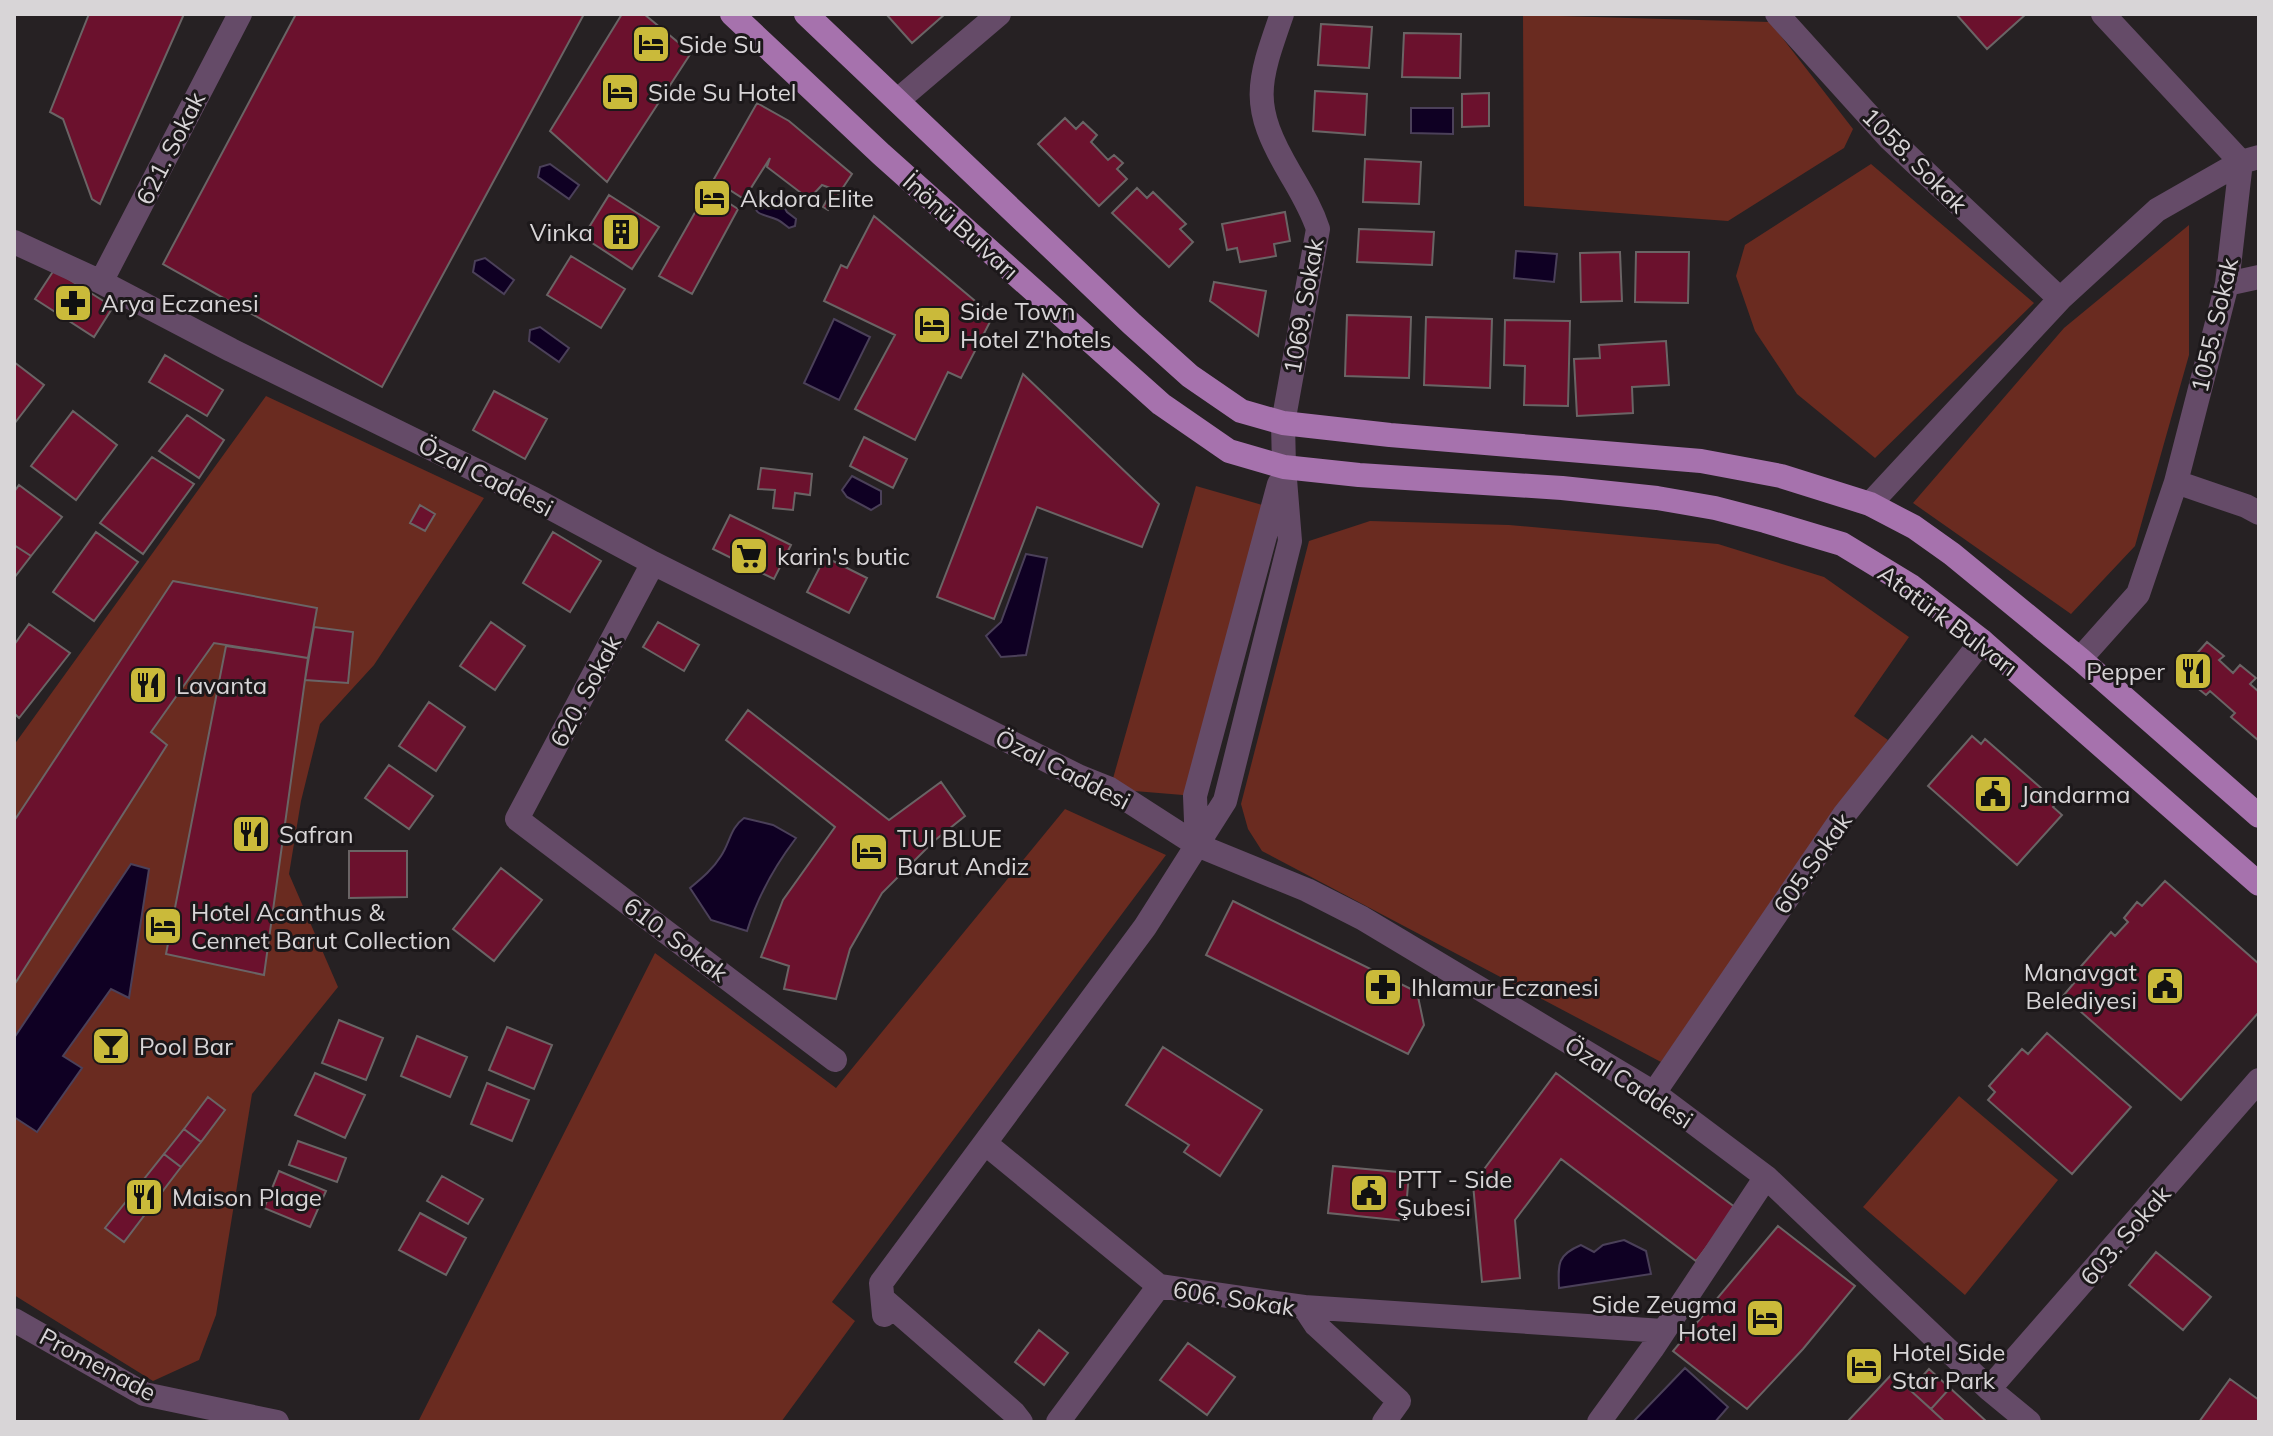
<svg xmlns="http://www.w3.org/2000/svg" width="2273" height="1436" font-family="Mulish,sans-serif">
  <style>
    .green { fill: #6a2b20 }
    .water { fill: #0f0023; stroke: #4b4059; stroke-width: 2 }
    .building { fill: #6b112d; stroke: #6a6465; stroke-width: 2 }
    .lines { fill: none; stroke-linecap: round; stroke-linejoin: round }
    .minor { stroke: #654b68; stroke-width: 24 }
    .major { stroke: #a672ad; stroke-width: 24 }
    .labels { text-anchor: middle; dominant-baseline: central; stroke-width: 6; stroke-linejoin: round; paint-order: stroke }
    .poi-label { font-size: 24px; fill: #d8d5d7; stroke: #1c181a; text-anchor: start }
    .street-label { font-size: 24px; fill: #d8d5d7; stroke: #1c181a }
  </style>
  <rect width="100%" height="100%" fill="#262123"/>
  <path class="green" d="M1523,15l247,7 83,107 -9,19 -116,73 -204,-15z
    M1871,164l163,139 -159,155 -78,-64 -42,-63 -19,-55 9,-31z
    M2189,225v130l-54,191 -64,68 -158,-111 151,-175z
    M266,396l218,102 -110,167 -54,59 -19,77 -12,73 49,113 -86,107 -36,221 -17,45 -46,21 -139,-86v-550z
    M1196,486l77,22 -78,288 -85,-7z
    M1370,521l139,4 209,19 106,33 85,60 -55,79 34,24 -227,322 -399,-211 -14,-22 -7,-25 68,-263z
    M1065,809l101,46 -334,447 23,19 -74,101h-363l237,-469 181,135z
    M1959,1096l99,84 -93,115 -102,-88z"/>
  <path class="water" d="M1411,108h42v26l-42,-1z
    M550,164l29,21 -10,14 -31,-22 2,-10z
    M764,193l12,1 11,18 9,7 -1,7 -6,2c-4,-3 -7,-6 -11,-8 -13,-7 -29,-2 -20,-25z
    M1516,251l41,3 -3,28 -40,-4z
    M485,258l29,22 -10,14 -31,-22 2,-11z
    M834,319l36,18 -31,63 -35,-17z
    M540,327l29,21 -10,14 -30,-21 1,-11z
    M852,476l29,15v13l-10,6 -24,-13 -5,-7z
    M1026,554l21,4 -21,97 -25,2 -15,-21 15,-14z
    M744,818l29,7 23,13c-22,29 -38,57 -49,93l-36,-11 -21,-32c12,-10 23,-19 31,-32 9,-13 9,-28 23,-38z
    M131,864l18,5 -20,129 -18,-9 -48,67 19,12 -45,64 -23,-15v-79z
    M1624,1240l22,11 5,23 -92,14c-1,-24 -2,-33 22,-43l13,7 9,-7z
    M1685,1368l43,39 -13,15h-82z"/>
  <path class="building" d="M89,14h95l-84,190 -8,-5 -29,-80 -13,-7z
    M296,14h288l-202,373 -219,-123z
    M622,14h22l47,39 -84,129 -57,-51z
    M886,14h59l-33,29z
    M1956,14h70l-39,35z
    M1321,24l51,3 -3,41 -51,-3z
    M1404,33l57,1 -1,44 -58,-1z
    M1315,91l52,3 -2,41 -52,-4z
    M1489,93v33l-27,1v-33z
    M757,103l32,18 63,53 -24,36 -5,-3 10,-18 -11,-4 -13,14 -42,-32 3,-9 -26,41 -19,-12 -4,11 17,11 -46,85 -33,-18z
    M1065,118l11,11 7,-7 14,13 -6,7 17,18 6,-5 9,8 -6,6 10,10 -28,27 -61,-62z
    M1365,159l56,3 -2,42 -56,-2z
    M1137,188l10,10 6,-6 33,32 -6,5 13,13 -24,25 -57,-54z
    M609,195l50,32 -27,42 -49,-32z
    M1285,212l5,29 -16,3 2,12 -36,6 -3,-14 -10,2 -5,-26z
    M874,216l119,100 -32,62 -13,-6 -33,68 -60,-31 40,-74 -71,-34 17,-36 6,3z
    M1359,229l75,3 -2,33 -75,-3z
    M1620,252l2,49 -41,1 -1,-49z
    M1636,252h53l-1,51 -53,-1z
    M571,256l54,33 -24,39 -54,-33z
    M54,270l59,37 -19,30 -59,-38z
    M1214,282l52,9 -8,45 -48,-35z
    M1347,315l64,2 -2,61 -64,-2z
    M1426,317l66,2 -2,69 -66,-3z
    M1505,320l65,1 -2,85 -44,-1 1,-39 -21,-1z
    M1666,341l3,44 -37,2 1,26 -56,3 -3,-57 26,-1 -1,-13z
    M165,355l58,35 -16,26 -58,-34z
    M14,362l30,23 -30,39z
    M1023,374l136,130 -17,43 -105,-40 -43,112 -57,-22z
    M494,391l53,28 -22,40 -52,-29z
    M73,411l44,34 -41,55 -45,-34z
    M187,415l37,25 -25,38 -40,-27z
    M864,437l43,22 -14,29 -43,-22z
    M152,457l42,27 -51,70 -43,-31z
    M761,468l51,6 -2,21 -15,-2 -2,17 -20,-2 2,-18 -17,-1z
    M19,485l43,32 -31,39 -17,-11v-53z
    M420,505l15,9 -10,17 -15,-8z
    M730,515l61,30 -17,34 -61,-30z
    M96,532l42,30 -44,59 -41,-29z
    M553,532l48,29 -31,51 -47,-29z
    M14,545l17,11 -17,22z
    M825,557l42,21 -18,35 -42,-21z
    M173,581l144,27 -9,50 -94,-15 -63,89 16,13 -153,240v-164z
    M491,622l34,24 -30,44 -35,-24z
    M658,622l41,23 -15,26 -41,-24z
    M29,624l41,29 -51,65 -5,-5v-68z
    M314,627l39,5 -5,51 -43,-3z
    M2207,642l17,14 -5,4 14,13 7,-8 16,13 -6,6 9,8 -1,48 -27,-23 4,-4 -25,-22 -4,4 -16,-13 3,-4 -10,-9z
    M226,646l82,12 -44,317 -98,-21z
    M429,702l36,25 -29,44 -37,-25z
    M748,710l141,110 52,-38 24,34 -31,25 -52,52 -32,56 -14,50 -52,-10 5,-23 -28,-9 22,-57 52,-73 -109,-87z
    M1972,736l9,8 4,-5 72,63 -4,5 9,8 -45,50 -89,-79z
    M389,765l44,31 -24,33 -44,-31z
    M349,851h58v46l-58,1z
    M501,868l41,32 -48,61 -41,-32z
    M2165,881l94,83v48l-78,88 -118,-104 17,-20 -4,-4 35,-40 4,4 13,-14 -4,-4 13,-16 5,4z
    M1233,901l184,91 7,33 -16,29 -202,-99z
    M339,1020l44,18 -17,42 -44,-17z
    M507,1027l45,18 -18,44 -45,-19z
    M108,1031l18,13 -13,16 -17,-12z
    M2047,1033l84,74 -59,67 -84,-74 7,-8 -6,-6 33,-37 6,5z
    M417,1036l50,21 -17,40 -49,-21z
    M1163,1047l99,63 -42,66 -36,-24 5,-7 -63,-40z
    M315,1073l50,22 -20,43 -50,-23z
    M1556,1073l180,135 -40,53 -135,-102 -46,61 5,58 -38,4 -9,-98z
    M487,1083l42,17 -17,41 -41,-17z
    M208,1097l17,13 -24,32 -17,-13z
    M184,1129l17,13 -20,25 -17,-13z
    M298,1141l48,17 -9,24 -48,-17z
    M164,1154l17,13 -57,75 -19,-14z
    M1333,1166l76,7 -4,48 -77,-8z
    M279,1171l47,20 -16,36 -46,-19z
    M442,1176l41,23 -15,25 -41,-23z
    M420,1213l46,25 -20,37 -47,-25z
    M1778,1226l77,60 -52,63 -56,60 -74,-58z
    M2156,1252l55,45 -28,33 -54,-45z
    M1039,1330l29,23 -24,32 -29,-23z
    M1188,1343l47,34 -28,38 -47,-35z
    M1929,1369l21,19 -19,21 -21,-19z
    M1892,1374l18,16 35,32h-98z
    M2230,1379l29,21v22h-60z
    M1950,1388l37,34h-42l-14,-13z"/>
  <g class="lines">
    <path class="minor" d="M1777,14l112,124 171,161
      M898,100l101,-86
      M14,242l87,40 130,68 303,149 119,64 427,214 30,12 87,56 110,45 55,28 292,175 112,84 223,212 40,33
      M101,282l139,-268
      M2227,284l32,-7
      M2176,482l70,24 13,7
      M1870,504l190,-205 97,-89 84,-48 18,-5
      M653,563l-136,256 318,241
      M2080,659l58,-65 38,-112 51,-198 14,-122 -138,-148
      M1197,845l-2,-49 84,-312
      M1654,1093l190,-278 138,-174
      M986,1144l173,142 145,21 12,18 83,76 -15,21
      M883,1299l131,114 7,9
      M1304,1307l359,24
      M884,1315l-3,-32 264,-356 80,-126 65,-260 -6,-74 -1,-44 35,-194c-7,-21 -17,-37 -28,-56 -40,-68 -33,-88 -8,-159
      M14,1320l130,74 133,28
      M1989,1389l270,-309
      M1058,1422l101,-136
      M1599,1422l53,-73 114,-172"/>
    <path class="major" d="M732,14l149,140 280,250 68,47 55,16 75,8 203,13 95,10 58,10 50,13 77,23 69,42 71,55 277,243
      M806,14l326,310 58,52 51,35 42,12 107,12 311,26 80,15 89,28 44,23 38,27 128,105 179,157"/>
  </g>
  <defs>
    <symbol id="hotel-square" viewBox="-11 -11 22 22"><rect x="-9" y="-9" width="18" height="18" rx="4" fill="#caba3a" stroke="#1c181a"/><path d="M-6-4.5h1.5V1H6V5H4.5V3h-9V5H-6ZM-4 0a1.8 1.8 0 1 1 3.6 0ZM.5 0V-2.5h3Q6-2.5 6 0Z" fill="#111"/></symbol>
    <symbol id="building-square" viewBox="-11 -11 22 22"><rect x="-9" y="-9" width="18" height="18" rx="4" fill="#caba3a" stroke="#1c181a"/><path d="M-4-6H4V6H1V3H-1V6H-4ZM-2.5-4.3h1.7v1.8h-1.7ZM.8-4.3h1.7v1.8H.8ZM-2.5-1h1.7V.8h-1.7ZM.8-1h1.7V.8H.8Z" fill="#111"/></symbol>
    <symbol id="pharmacy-square" viewBox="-11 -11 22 22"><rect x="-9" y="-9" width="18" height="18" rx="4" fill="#caba3a" stroke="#1c181a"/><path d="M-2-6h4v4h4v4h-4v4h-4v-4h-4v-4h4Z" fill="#111"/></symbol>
    <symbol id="supermarket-square" viewBox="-11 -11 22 22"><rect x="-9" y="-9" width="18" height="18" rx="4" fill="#caba3a" stroke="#1c181a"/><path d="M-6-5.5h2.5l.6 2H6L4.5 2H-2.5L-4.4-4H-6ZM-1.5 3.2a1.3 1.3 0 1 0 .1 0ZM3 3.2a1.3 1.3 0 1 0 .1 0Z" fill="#111"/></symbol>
    <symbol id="restaurant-square" viewBox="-11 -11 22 22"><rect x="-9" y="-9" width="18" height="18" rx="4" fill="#caba3a" stroke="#1c181a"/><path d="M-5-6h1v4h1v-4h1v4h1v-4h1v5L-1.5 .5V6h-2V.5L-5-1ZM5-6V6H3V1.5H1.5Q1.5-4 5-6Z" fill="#111"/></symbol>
    <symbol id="civic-square" viewBox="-11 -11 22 22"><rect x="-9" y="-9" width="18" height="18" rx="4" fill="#caba3a" stroke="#1c181a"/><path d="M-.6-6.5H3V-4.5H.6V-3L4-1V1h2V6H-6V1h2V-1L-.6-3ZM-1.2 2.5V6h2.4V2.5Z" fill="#111"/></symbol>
    <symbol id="bar-square" viewBox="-11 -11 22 22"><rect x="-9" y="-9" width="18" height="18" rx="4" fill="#caba3a" stroke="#1c181a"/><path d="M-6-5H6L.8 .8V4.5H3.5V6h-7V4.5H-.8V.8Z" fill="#111"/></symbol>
  </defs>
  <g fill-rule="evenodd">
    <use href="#hotel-square" x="629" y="22" width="44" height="44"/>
    <use href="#hotel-square" x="598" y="70" width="44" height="44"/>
    <use href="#hotel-square" x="690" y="176" width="44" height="44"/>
    <use href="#building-square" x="599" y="210" width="44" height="44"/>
    <use href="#pharmacy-square" x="51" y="281" width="44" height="44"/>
    <use href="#hotel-square" x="910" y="303" width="44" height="44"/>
    <use href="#supermarket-square" x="727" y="534" width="44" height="44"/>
    <use href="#restaurant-square" x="2171" y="649" width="44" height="44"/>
    <use href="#restaurant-square" x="126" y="663" width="44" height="44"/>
    <use href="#civic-square" x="1971" y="772" width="44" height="44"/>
    <use href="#restaurant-square" x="229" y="812" width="44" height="44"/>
    <use href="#hotel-square" x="847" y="830" width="44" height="44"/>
    <use href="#hotel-square" x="141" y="904" width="44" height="44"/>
    <use href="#civic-square" x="2143" y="964" width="44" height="44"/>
    <use href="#pharmacy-square" x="1361" y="965" width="44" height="44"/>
    <use href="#bar-square" x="89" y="1024" width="44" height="44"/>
    <use href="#civic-square" x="1347" y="1171" width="44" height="44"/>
    <use href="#restaurant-square" x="122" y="1175" width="44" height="44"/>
    <use href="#hotel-square" x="1743" y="1296" width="44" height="44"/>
    <use href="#hotel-square" x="1842" y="1344" width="44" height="44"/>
  </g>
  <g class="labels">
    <g class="poi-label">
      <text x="679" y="44">Side Su</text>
      <text x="648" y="92">Side Su Hotel</text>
      <text x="740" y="198">Akdora Elite</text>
      <text x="593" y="232" text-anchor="end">Vinka</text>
      <text x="101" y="303">Arya Eczanesi</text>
      <text x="960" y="311">Side Town<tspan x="960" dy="28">Hotel Z'hotels</tspan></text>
      <text x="777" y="556">karin's butic</text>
      <text x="2165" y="671" text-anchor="end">Pepper</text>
      <text x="176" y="685">Lavanta</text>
      <text x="2021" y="794">Jandarma</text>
      <text x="279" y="834">Safran</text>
      <text x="897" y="838">TUI BLUE<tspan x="897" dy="28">Barut Andiz</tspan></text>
      <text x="191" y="912">Hotel Acanthus &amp;<tspan x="191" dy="28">Cennet Barut Collection</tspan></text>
      <text x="2137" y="972" text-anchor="end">Manavgat<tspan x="2137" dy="28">Belediyesi</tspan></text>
      <text x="1411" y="987">Ihlamur Eczanesi</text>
      <text x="139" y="1046">Pool Bar</text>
      <text x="1397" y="1179">PTT - Side<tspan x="1397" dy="28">Şubesi</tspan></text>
      <text x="172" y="1197">Maison Plage</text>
      <text x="1737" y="1304" text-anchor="end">Side Zeugma<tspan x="1737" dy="28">Hotel</tspan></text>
      <text x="1892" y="1352">Hotel Side<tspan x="1892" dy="28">Star Park</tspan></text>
    </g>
    <g class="street-label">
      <text transform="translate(170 148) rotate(-63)">621. Sokak</text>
      <text transform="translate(1915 160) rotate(45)">1058. Sokak</text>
      <text transform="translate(961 226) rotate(42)">İnönü Bulvarı</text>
      <text transform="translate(1303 306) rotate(-80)">1069. Sokak</text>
      <text transform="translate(2214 325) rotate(-77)">1055. Sokak</text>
      <text transform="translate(486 476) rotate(27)">Özal Caddesi</text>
      <text transform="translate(1948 620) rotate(37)">Atatürk Bulvarı</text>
      <text transform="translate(585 691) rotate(-62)">620. Sokak</text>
      <text transform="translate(1063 769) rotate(27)">Özal Caddesi</text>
      <text transform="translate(1812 863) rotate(-55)">605.Sokak</text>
      <text transform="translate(676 939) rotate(37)">610. Sokak</text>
      <text transform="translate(1629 1082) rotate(33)">Özal Caddesi</text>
      <text transform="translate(2125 1235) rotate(-49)">603. Sokak</text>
      <text transform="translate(1234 1298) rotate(9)">606. Sokak</text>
      <text transform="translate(98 1364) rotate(28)">Promenade</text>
    </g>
  </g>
  <rect width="2273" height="1436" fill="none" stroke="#d8d5d7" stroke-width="32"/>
</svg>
